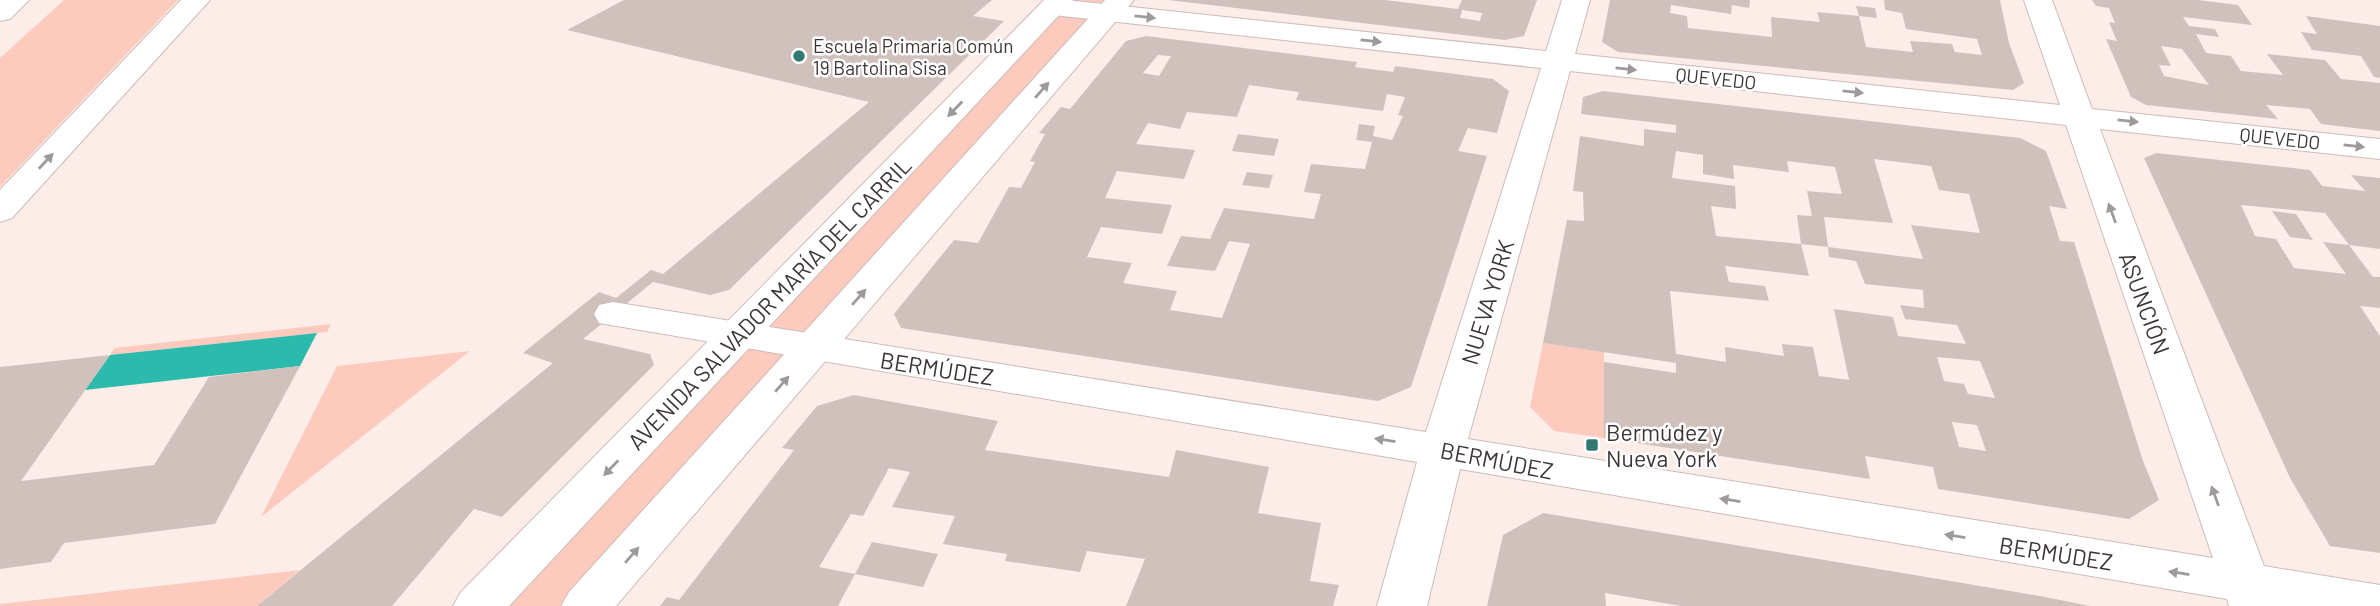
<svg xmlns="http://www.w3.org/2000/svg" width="2380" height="606" font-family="Barlow,sans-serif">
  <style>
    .green { fill: #fdcabe }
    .water { fill: #2bbaac }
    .building { fill: #d0c1bd; fill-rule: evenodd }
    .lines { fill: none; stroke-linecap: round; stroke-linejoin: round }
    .street-casing { stroke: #cbbcb8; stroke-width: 2 }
    .secondary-casing { stroke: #cbbcb8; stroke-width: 2 }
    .highway-casing { stroke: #cbbcb8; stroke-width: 2 }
    .street { fill: #fff; fill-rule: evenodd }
    .secondary { fill: #fff; fill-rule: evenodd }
    .highway { fill: #fff; fill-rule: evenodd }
    .oneway { fill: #9d9a99 }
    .poi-dot { fill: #327971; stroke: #fff; stroke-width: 2.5 }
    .labels { text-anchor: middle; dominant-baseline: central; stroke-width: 5; stroke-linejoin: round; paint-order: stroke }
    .far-poi-label { font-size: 19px; fill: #3b3533; stroke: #fff; text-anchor: start }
    .far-street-label { font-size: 19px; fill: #3b3533; stroke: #fff }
    .street-label { font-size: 23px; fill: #3b3533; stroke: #fff }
    .poi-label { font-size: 23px; fill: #3b3533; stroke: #fff; text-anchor: start }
  </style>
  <rect width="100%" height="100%" fill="#fdede9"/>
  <path class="green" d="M64,0h114l-178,187v-129z
    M1059,0h61l-534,606h-108z
    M331,324l-4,8 -217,23 4,-7z
    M1543,343l61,9v86l-50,-7 -24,-24z
    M470,351l-209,166 76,-151z
    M300,570l-43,36h-257v-2z"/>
  <path class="water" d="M317,333l-17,33 -215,24 25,-35z"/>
  <path class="building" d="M624,0h368l-19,16 31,5 -275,269 -19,5 -57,-13 -70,57 67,15 4,11 -152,152 -28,-8 -82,97h-135l296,-243 -30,-10 76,-61 17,6 35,-28 12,4 206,-172 -302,-72z
    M1168,0h217l73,9 4,-9h75l-13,36 -19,4zM1462,10l20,3 -2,8 -20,-3z
    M1610,0h140l-1,8 -17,-3 -1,9 -60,-9 -1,8 17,3 1,12 84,9 -1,-20 49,5 -3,-10 42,4 7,31 47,5 -3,-11 42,3 3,8 27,3 -5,-16 -71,-10 -4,-16 -17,-3 -1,-10h116l9,43 15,40 -11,7 -395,-38 -16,-10z
    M2092,0h106l40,5 14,20 -69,-8 6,9 26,3 4,8 -23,-3 10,19 25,3 10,15 42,4 -16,-21 58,6 16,19 39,4v48l-59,-7 -11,-15 -44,-4 12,14 -132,-14 -15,-8 -25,-58 11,2 -8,-19 6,1 -6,-15 -13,-2zM2161,46l21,3 27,36 -45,-9 -5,-11 12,1z
    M1856,6l19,2 2,10 -18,-2z
    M2306,16l74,10v52l-6,-1 -13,-21 -49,-6 -11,-18 16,2z
    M1146,36l211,26 -2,5 38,5 2,-6 98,13 16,12 -12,42 -29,-5 -10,23 29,5 -76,231 -33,14 -477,-73 -7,-14 60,-74 24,3 31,-56 12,1 14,-26 -5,-1 15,-27 -6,-1 22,-26 9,2 56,-68zM1158,55l13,1 -12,20 -16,-3zM1249,85l50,7 -3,8 87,11 4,-17 18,3 -7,18 5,1 -11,24 -19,-4 2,-10 -16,-2 -3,16 16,2 -7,27 -54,-5 -7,28 17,2 -7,25 -90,-11 -14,31 -29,-3 -14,30 48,5 14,-30 21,3 -28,74 -52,-8 7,-19 -54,-8 9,-20 -45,-6 14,-30 61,7 10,-29 -67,-7 12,-27 67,8 11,-29 -59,-6 12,-21 32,6 7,-17 50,5z
    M1603,91l417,47 26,13 21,58 -18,-3 11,35 14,1 69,219 16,39 -30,19 -191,-30 -5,-22 -68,-11 5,23 -266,-41v-76l72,11v-10l-133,-20 24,-123 17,1 -1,-29 -10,-1 7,-55 64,10v-17l32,4v-8l-95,-11 2,-17zM1676,151l27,4v19l31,5 -1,-14 56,7 -2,-11 48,6 7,27 -35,-3 5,25 -15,-1 4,29 27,3 -4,-30 69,6 -19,-64 57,7 8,24 30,4 11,39 -69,-8 12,34 -95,-12 1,10 27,4 9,23 58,6 1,18 -24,-3 5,14 52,6 9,19 -68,-8 -5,-19 -59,-8 15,71 -30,-4 -6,-29 -31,-3 2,12 -59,-9 1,15 -50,-8 -6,-63 99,10 -4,-15 -36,-4 -4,-16 84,10 -8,-32 -85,-8 -5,-30 25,3 -1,-23 -63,-8zM1937,357l43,4 15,37 -27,-4 -4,-10 -20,-3zM1952,422l25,3 9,26 -27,-4z
    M1238,134l41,5 -5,17 -42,-5z
    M2156,153l154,17 12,16 43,5 -14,-16 29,3v71l-31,-4 -24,-32 -84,-8 14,31 21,3 18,29 52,6 -23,-32 26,3 24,32h7v31l-20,-2 20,30v217l-50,-7 -40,-68 -146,-320z
    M1247,172l26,3 -4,13 -27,-3z
    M2272,211l24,3 17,26 -23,-3z
    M110,355l-89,126 133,-16 55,-88 91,-11 -85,158 -151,19 -13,19 -51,7v-202z
    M854,395l144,26 -13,29 184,27 7,-27 93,17 -11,46 63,10 -11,58 29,4 -6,21h-207l19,-47 -58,-8 -7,21 -75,-11 2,-7 -64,-10 12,-28 -63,-9 18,-35 -21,-4 -26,48 -12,-2 -32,53 36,7 -17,32h-178l7,-9 12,3 115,-150 -12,-2 35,-42z
    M1543,513l497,83 50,10h-409l-76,-13 1,13h-119l16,-71z
    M872,542l66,12 -15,33 -68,-13z"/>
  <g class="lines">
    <defs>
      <path id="street" d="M1066,0l480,51 16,-51h28l-15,54 485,51 -36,-105h28l40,109 288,30v20l-280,-30 164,437 116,19v21h-151l-2,-7 -767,-130 -33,137h-50l40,-144 -818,-139 -5,-9 5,-9 14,-3 813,130 115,-364 -488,-53 -10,-2 -4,-6 4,-6zM1570,71l496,54 147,433 -745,-119z"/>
      <path id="secondary" d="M181,0h29l-198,218 -12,4v-32z
        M1044,0h29l-564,606h-56l8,-14z
        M1105,0h29l-518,606h-55l8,-14z"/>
      <path id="highway" d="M0,0h29l-19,19 -10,2z"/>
    </defs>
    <use href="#street" class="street-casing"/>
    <use href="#secondary" class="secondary-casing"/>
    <use href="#highway" class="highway-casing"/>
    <use href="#street" class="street"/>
    <use href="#secondary" class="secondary"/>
    <use href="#highway" class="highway"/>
  </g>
  <defs><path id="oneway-solid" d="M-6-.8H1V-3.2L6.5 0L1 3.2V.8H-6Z" transform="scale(1.75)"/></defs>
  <g class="oneway">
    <use href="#oneway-solid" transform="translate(1145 17) rotate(6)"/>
    <use href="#oneway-solid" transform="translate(1371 41) rotate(6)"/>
    <use href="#oneway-solid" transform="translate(1626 69) rotate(6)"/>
    <use href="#oneway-solid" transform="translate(1042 90) rotate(-49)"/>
    <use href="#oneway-solid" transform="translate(1853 92) rotate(6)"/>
    <use href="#oneway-solid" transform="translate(955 109) rotate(134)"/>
    <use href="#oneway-solid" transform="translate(2128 121) rotate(6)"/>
    <use href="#oneway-solid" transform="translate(2354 146) rotate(6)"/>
    <use href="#oneway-solid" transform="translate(46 161) rotate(-47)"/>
    <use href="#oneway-solid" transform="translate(2112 213) rotate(-110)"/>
    <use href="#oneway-solid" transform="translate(859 297) rotate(-49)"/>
    <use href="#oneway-solid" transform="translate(782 384) rotate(-49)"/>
    <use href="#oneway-solid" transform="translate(1385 440) rotate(-171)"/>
    <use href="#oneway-solid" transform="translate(611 468) rotate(134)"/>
    <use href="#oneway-solid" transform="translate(2215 496) rotate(-110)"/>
    <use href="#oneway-solid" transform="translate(1730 500) rotate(-171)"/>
    <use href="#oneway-solid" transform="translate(1955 536) rotate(-171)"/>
    <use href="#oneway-solid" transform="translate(632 555) rotate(-49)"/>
    <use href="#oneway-solid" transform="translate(2179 573) rotate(-171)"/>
  </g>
  <g class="poi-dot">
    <circle cx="799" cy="56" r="7"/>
    <rect x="1585" y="438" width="14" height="14" rx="3.5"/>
  </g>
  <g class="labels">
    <g class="far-poi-label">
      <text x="813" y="45">Escuela Primaria Común<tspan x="813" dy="22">19 Bartolina Sisa</tspan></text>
    </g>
    <g class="far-street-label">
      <text transform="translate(1716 78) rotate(6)">QUEVEDO</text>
      <text transform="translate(2280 138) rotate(6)">QUEVEDO</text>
    </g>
    <g class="street-label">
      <text transform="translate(1487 302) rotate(-73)">NUEVA YORK</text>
      <text transform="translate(769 303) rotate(-46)">AVENIDA SALVADOR MARÍA DEL CARRIL</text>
      <text transform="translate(2145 303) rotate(70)">ASUNCIÓN</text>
      <text transform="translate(937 368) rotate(9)">BERMÚDEZ</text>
      <text transform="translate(1497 460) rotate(11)">BERMÚDEZ</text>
      <text transform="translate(2056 553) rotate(9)">BERMÚDEZ</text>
    </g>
    <g class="poi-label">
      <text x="1606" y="432">Bermúdez y<tspan x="1606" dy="26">Nueva York</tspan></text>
    </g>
  </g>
</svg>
